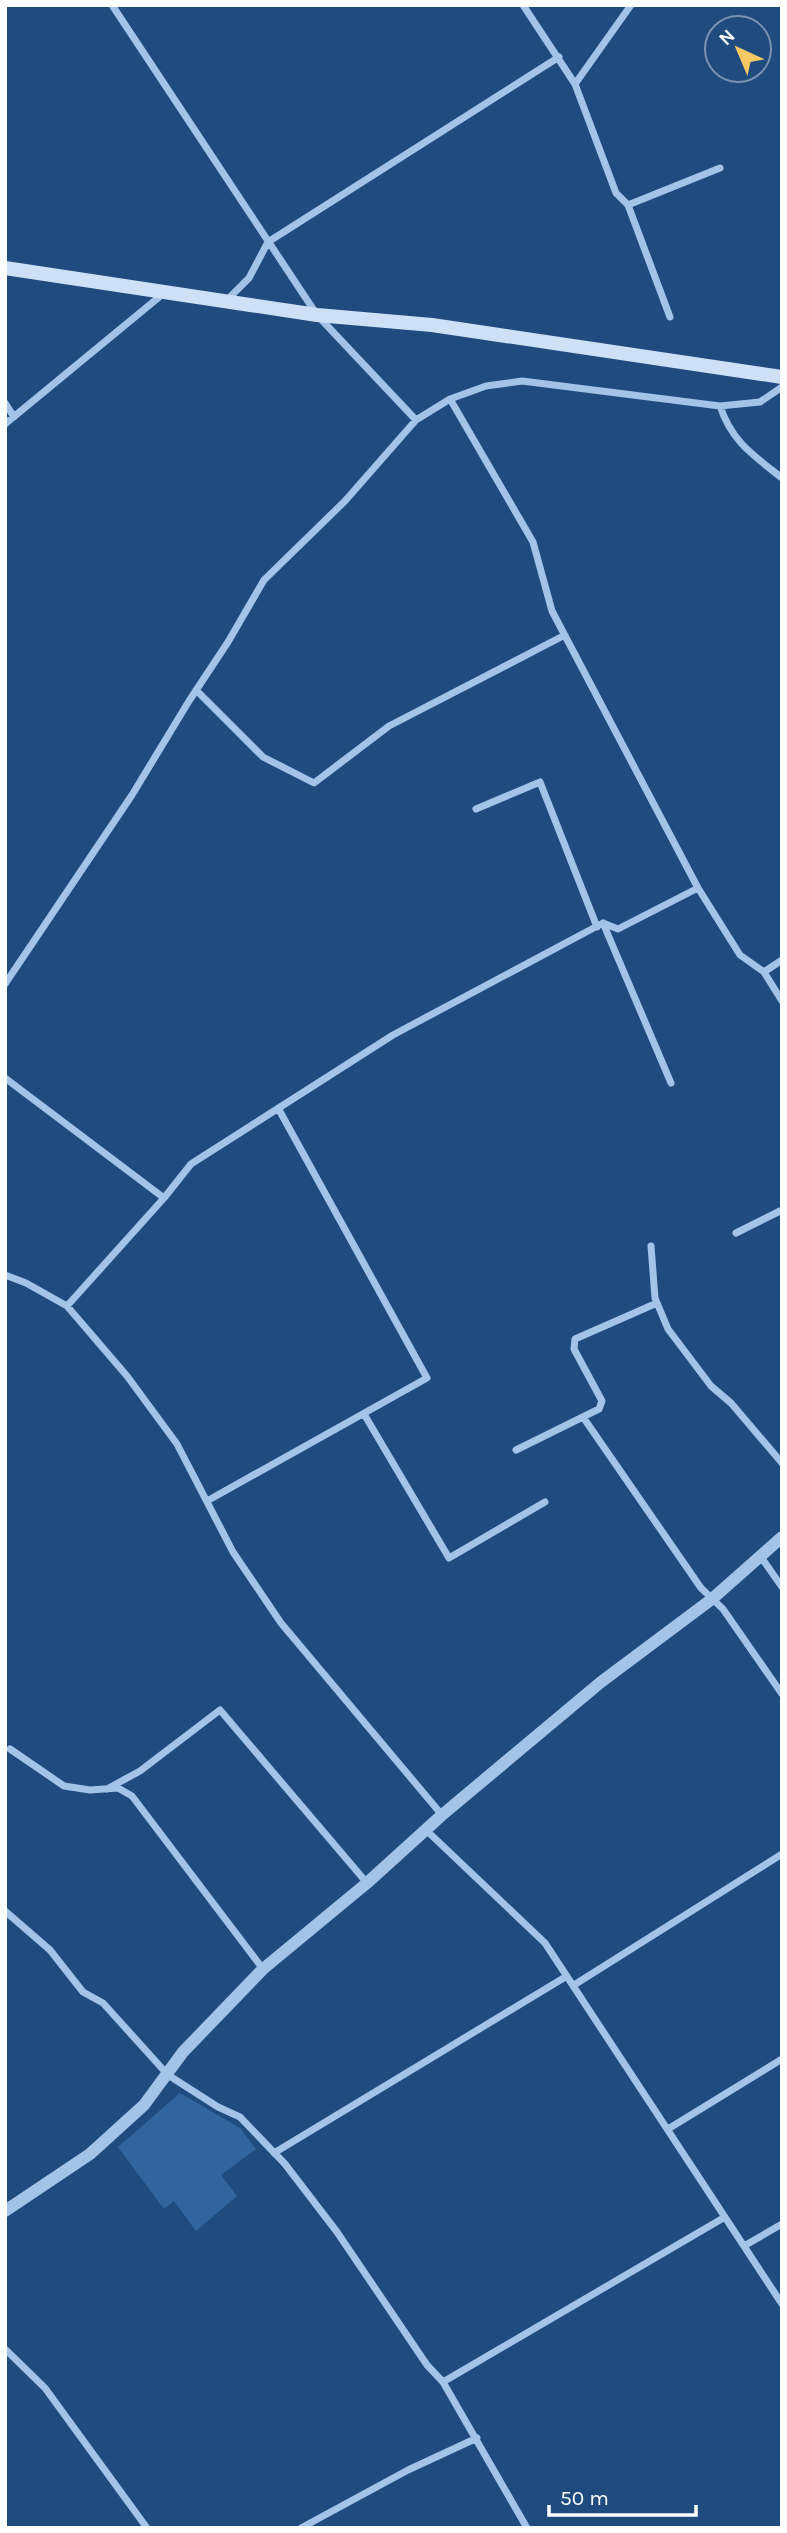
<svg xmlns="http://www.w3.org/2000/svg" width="787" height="2533" font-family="Karla,sans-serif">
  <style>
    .green { fill: #32659e }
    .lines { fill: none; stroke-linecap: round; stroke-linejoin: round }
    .minor { stroke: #a3c3e8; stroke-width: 7 }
    .tertiary { stroke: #a3c3e8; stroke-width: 12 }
    .secondary { stroke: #cee0f6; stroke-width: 14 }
  </style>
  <rect width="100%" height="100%" fill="#1f4b7f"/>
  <path class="green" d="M180,2093l60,35 16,21 -35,26 16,21 -41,35 -22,-30 -10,8 -46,-62z"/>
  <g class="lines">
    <path class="minor" d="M112,5l205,310 99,105
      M523,5l52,79 41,109 12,12 42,112
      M575,84l56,-79
      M628,205l92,-37
      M226,301l23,-23 19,-36 291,-185
      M450,399l83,143 19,69 146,277 42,67 24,17 18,29
      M5,403l9,14
      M720,406c12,36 33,49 62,72
      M5,424l159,-131
      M196,690l67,67 51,26 75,-57 176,-91
      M476,809l64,-27 57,145
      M603,923l68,160
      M764,972l18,-12
      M5,984l127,-189 57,-94 39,-59 36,-62 81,-79 71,-81 34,-21 36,-13 36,-5 198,25 40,-4 22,-15
      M5,1078l159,120
      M736,1233l46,-23
      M651,1246l4,52 13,31 43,57 20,17 51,60
      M5,1275l21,8 41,23 60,70 50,68 56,108 48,71 161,192
      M67,1306l97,-108 27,-34 202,-129 210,-112 15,6 80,-41
      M364,1414l85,144 96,-56
      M583,1417l118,171 22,21 59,85
      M516,1450l83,-41 3,-8 -28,-52 1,-10 82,-36
      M207,1501l220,-123 -149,-270
      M761,1557l21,30
      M10,1749l54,37 26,4 28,-2 14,8 131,173
      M107,1789l33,-18 80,-61 147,173
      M426,1830l119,113 237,361
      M5,1911l45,39 33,42 20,11 65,72 50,32 22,10 45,47 52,68 90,133 16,17 84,146
      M574,1985l208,-131
      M668,2129l114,-70
      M274,2153l293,-177
      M744,2246l38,-22
      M5,2349l40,39 102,140
      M443,2382l282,-165
      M301,2528l107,-58 69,-32"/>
    <path class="tertiary" d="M5,2211l85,-57 54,-49 39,-53 80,-83 104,-86 75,-68 159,-133 111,-83 70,-62"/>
    <path class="secondary" d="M5,268l312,47 115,10 350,52"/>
  </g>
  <rect width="787" height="2533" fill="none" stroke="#ffffff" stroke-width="14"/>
  <g transform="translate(738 49) rotate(316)"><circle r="33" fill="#1f4b7f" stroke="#7993b2" stroke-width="2"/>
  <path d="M0-5L12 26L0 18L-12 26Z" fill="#f7c962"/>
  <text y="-10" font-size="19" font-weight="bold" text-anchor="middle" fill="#ffffff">N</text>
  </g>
  <path d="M549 2505v10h147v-10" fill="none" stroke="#ffffff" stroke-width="3.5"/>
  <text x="560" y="2505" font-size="21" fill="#ffffff" stroke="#1f4b7f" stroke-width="5" paint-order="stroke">50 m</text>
</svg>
